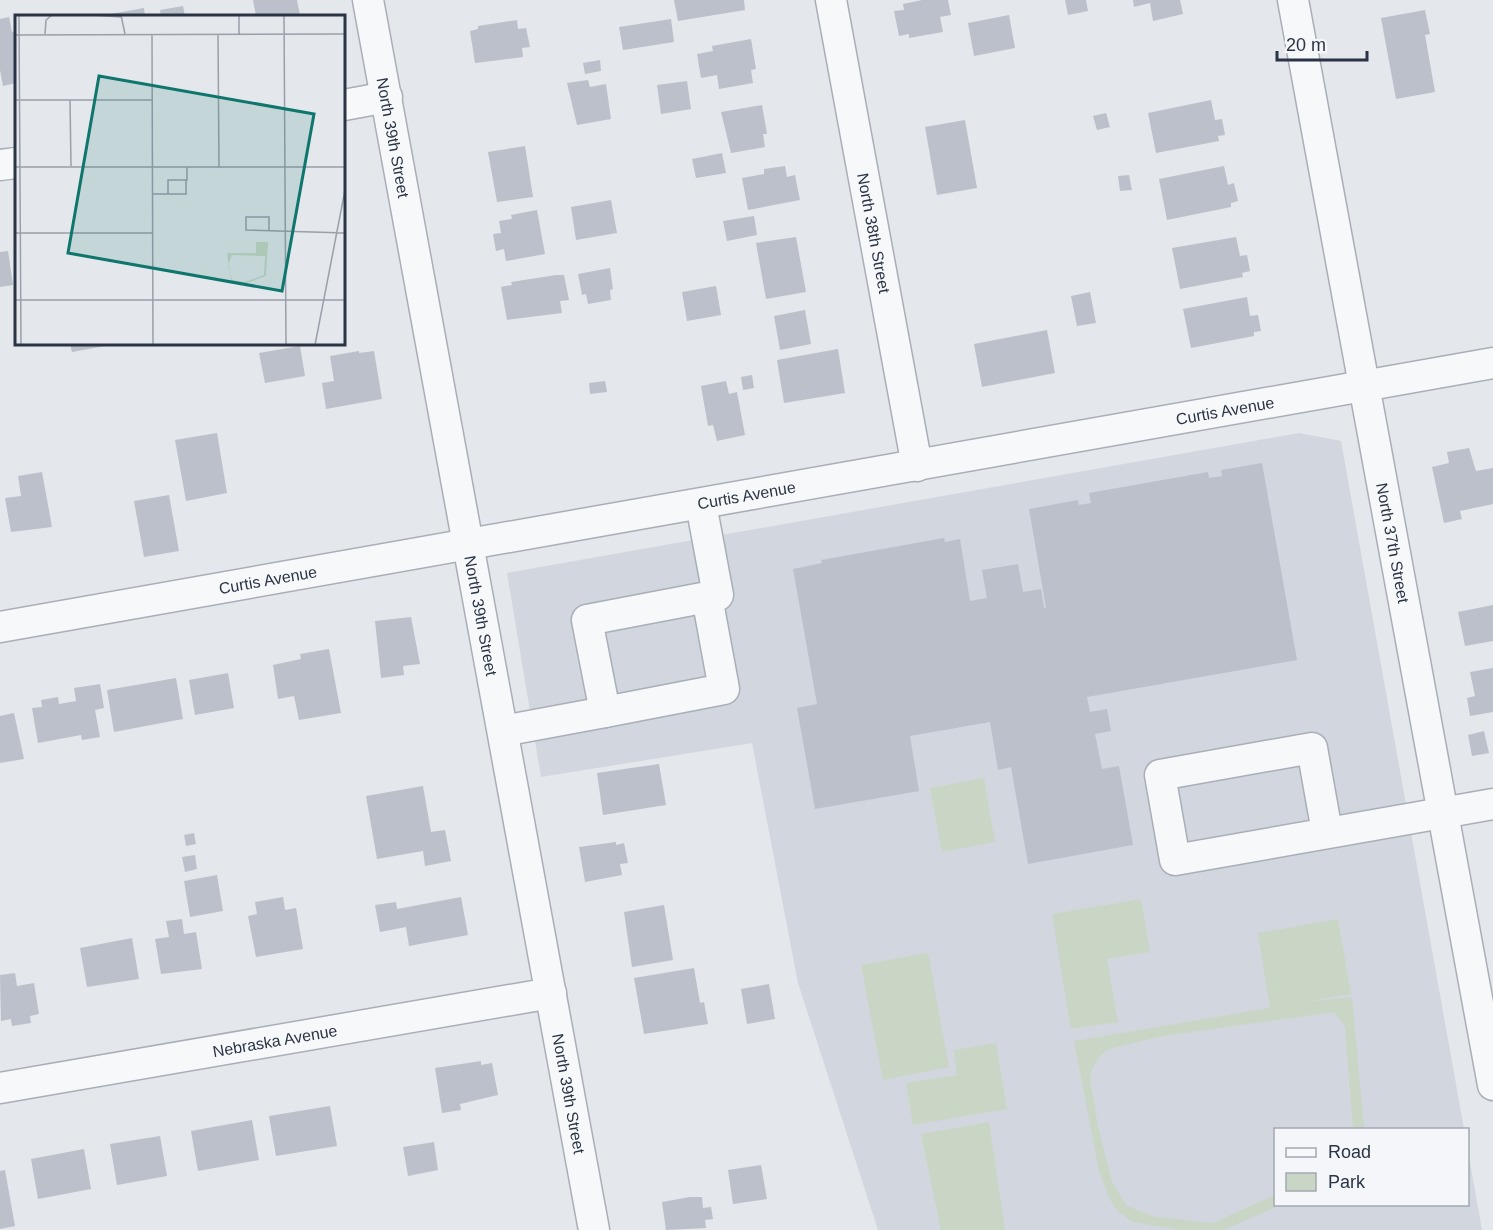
<svg xmlns="http://www.w3.org/2000/svg" width="1493" height="1230" font-family="Arial,sans-serif">
  <style>
    .built { fill: #d2d6de }
    .green { fill: #c9d6c5 }
    .building { fill: #bbc0ca }
    .lines { fill: none; stroke-linecap: round; stroke-linejoin: round }
    .minor-casing { stroke: #a9aeb7; stroke-width: 33 }
    .minor { stroke: #f7f8fa; stroke-width: 30 }
    .labels { text-anchor: middle; dominant-baseline: central; stroke-width: 5; stroke-linejoin: round; paint-order: stroke }
    .street-label { font-size: 16px; fill: #2b3445; stroke: #f4f6f9 }
    .inset-road { fill: none; stroke: #9a9fa9; stroke-width: 1.5 }
    .view { fill: #0f766e; fill-opacity: 0.15; stroke: #0f766e; stroke-width: 3 }
    .inset-edge { fill: none; stroke: #2b3445; stroke-width: 3 }
  </style>
  <rect width="100%" height="100%" fill="#e4e7ec"/>
  <path class="built" d="M1299,433l42,8 123,688 -188,1v74h192v-53l14,79h-604l-80,-247 -46,-240 -211,34 -34,-204z"/>
  <path class="green" d="M984,778l11,64 -53,10 -12,-64z
    M1141,899l9,53 -43,7 11,63 -47,7 -19,-115z
    M1338,919l13,75 -48,8 49,-5 12,132h-11l-8,-102 -11,-15 -171,24 -54,13 -10,8 -7,12 -2,10 8,47 14,56 15,24 28,11 58,6 62,-28 1,9 4,1 -56,25h-44l-48,-8 -14,-11 -8,-11 -11,-29 -25,-130 196,-33 -12,-75z
    M928,953l21,114 -66,13 -22,-115z
    M996,1043l11,66 -94,16 -7,-42 51,-8 -3,-25z
    M989,1122l16,108h-64l-20,-96z"/>
  <path class="building" d="M253,0h44l3,16h-44z
    M674,0h70l1,10 -67,11z
    M922,0h26l3,15 -11,2 3,15 -34,6v-4l-10,2 -5,-25 10,-1 -1,-6z
    M1065,0h21l2,11 -20,4z
    M1133,0h47l3,14 -30,7 -3,-18 -16,4z
    M183,6l2,10h-24l-1,-6z
    M144,8l1,8h-40v-1z
    M1425,10l5,24 -5,1 10,57 -39,7 -15,-81z
    M1009,15l6,33 -41,8 -6,-33z
    M9,17l3,15 4,-1v52l-13,3 -3,-16v-51z
    M671,19l3,23 -51,8 -4,-23z
    M517,20l1,9 8,-1 4,19 -8,1 1,9 -48,6 -5,-32 8,-2v-3z
    M751,39l5,30 -5,1 2,13 -34,6 -2,-14 -16,3 -4,-24 16,-3 -1,-5z
    M600,60l1,11 -16,3 -2,-11z
    M588,80l2,7 16,-3 5,35 -34,6 -10,-42z
    M687,81l4,28 -30,5 -4,-29z
    M1211,100l4,20 7,-1 3,16 -7,1 1,5 -63,12 -8,-40z
    M762,105l5,29h-4l2,13 -34,6 -10,-41z
    M1106,113l4,14 -13,3 -4,-14z
    M965,120l12,68 -40,7 -12,-68z
    M525,146l8,51 -36,5 -9,-50z
    M722,153l4,20 -30,5 -4,-19z
    M785,166l2,11 8,-2 5,25 -52,10 -6,-32 22,-4v-5z
    M1224,166l4,19 6,-2 4,18 -7,2v4l-64,13 -8,-41z
    M1129,175l3,15 -12,1 -2,-15z
    M611,200l6,33 -41,7 -5,-33z
    M537,210l8,44 -39,7 -2,-12 -8,2 -3,-17 8,-1 -2,-12 13,-2 -1,-4z
    M754,216l3,19 -30,6 -4,-20z
    M796,237l10,55 -40,7 -10,-56z
    M1236,237l4,19 7,-1 3,16 -8,2 1,4 -63,12 -8,-41z
    M8,251l5,34 -13,2v-35z
    M610,268l3,21 -3,1 1,10 -23,4 -2,-10 -4,1 -4,-21z
    M556,275h8l5,25 -9,1 2,12 -55,7 -6,-33 11,-2 -1,-3z
    M716,286l5,29 -34,6 -5,-29z
    M1090,292l6,31 -19,3 -6,-30z
    M1247,297l3,19 8,-1 3,16 -7,1v4l-63,12 -8,-39z
    M805,310l6,34 -31,6 -6,-34z
    M1047,330l8,43 -73,14 -8,-43z
    M70,344h41v1l-39,7z
    M300,346l5,30 -40,7 -6,-30z
    M838,349l7,44 -61,10 -7,-43z
    M359,351v2l15,-2 8,48 -56,10 -4,-26 12,-2 -4,-25z
    M752,375l2,13 -11,2 -2,-13z
    M605,381l2,11 -17,2 -1,-11z
    M726,381l3,13 8,-2 8,43 -28,6 -4,-16 -5,1 -7,-40z
    M217,433l10,60 -41,8 -11,-61z
    M1469,448l7,23 17,-3v36l-33,7 2,8 -18,4 -12,-56 17,-4 -2,-11z
    M1262,463l35,197 -210,37 3,15 17,-3 4,22 -16,3 7,35 17,-3 14,79 -105,19 -17,-97 -13,3 -8,-48 -80,14 9,55 -104,18 -18,-101 20,-4 -24,-135 29,-6 -1,-3 123,-22 1,4 15,-3 10,62 17,-3 -5,-28 36,-6 5,28 18,-3 3,19h2l-17,-99 49,-9 1,5 12,-2 -2,-10 119,-21 1,6 13,-2 -1,-6z
    M42,472l10,55 -41,5 -6,-34 16,-2 -3,-20z
    M169,495l10,56 -35,6 -10,-56z
    M1493,605v36l-28,5 -7,-34z
    M411,617l9,47 -17,2 1,9 -23,3 -6,-57z
    M329,649l12,64 -42,7 -5,-24 -16,3 -5,-34 28,-6 -1,-5z
    M1493,668v44l-23,4 -3,-18 8,-2 -5,-24z
    M228,673l6,35 -39,7 -6,-35z
    M176,678l7,41 -69,13 -7,-42z
    M100,684l4,24 -9,2 5,27 -18,3 -1,-5 -43,8 -6,-35 10,-1 -1,-7 17,-3 1,7 17,-3 -2,-13z
    M14,713l10,46 -24,4v-47z
    M1484,731l5,22 -17,3 -4,-21z
    M659,764l7,41 -63,10 -6,-42z
    M423,786l8,46 14,-2 6,31 -26,5 -2,-15 -46,8 -11,-63z
    M194,833l2,11 -10,2 -2,-11z
    M616,842v3l8,-2 4,20 -8,1 2,11 -37,7 -6,-35z
    M195,855l2,14 -12,3 -3,-15z
    M217,875l6,36 -33,6 -6,-36z
    M283,897l2,13 11,-2 7,41 -47,8 -8,-41 9,-2 -2,-12z
    M461,897l7,38 -59,11 -3,-19 -26,5 -5,-27 21,-3 1,7z
    M664,905l9,55 -41,7 -8,-55z
    M182,919l2,15 12,-2 6,37 -41,5 -6,-35 14,-2 -3,-16z
    M132,938l7,41 -52,8 -7,-39z
    M694,968l6,35 4,-1 4,22 -64,10 -10,-56z
    M15,973l2,13 17,-3 5,31 -9,2 1,7 -19,3 -1,-7 -10,2 -1,-46z
    M769,984l6,35 -28,5 -6,-35z
    M481,1061v4l11,-2 6,32 -38,9 1,6 -19,3 -7,-45z
    M330,1106l7,40 -61,10 -7,-40z
    M252,1120l7,40 -61,11 -7,-40z
    M160,1136l7,40 -50,9 -7,-41z
    M434,1142l4,28 -30,6 -5,-29z
    M84,1149l7,40 -53,10 -7,-40z
    M761,1165l6,34 -34,5 -5,-34z
    M5,1170l10,56 -15,3v-58z
    M690,1197h12l1,11 8,-1 2,12 -8,1 1,8 -40,2 -4,-28z"/>
  <g class="lines">
    <defs>
      <g id="minor">
        <path id="s1" d="M368,0l226,1230"/>
        <path id="s2" d="M831,0l86,466"/>
        <path id="s3" d="M1293,0l200,1085"/>
        <path d="M344,105l43,-8"/>
        <path d="M0,165l16,-2"/>
        <path id="s4" d="M0,627l1493,-264"/>
        <path d="M605,712l119,-23 -17,-92"/>
        <path d="M503,731l102,-19 -18,-92 131,-25 -17,-91"/>
        <path d="M1327,832l-15,-84 -152,27 15,85 318,-56"/>
        <path id="s5" d="M0,1088l551,-95"/>
      </g>
    </defs>
    <use href="#minor" class="minor-casing"/>
    <use href="#minor" class="minor"/>
  </g>
  <g class="labels">
    <g class="street-label">
      <text stroke="none"><textPath href="#s1" startOffset="140">North 39th Street</textPath></text>
      <text stroke="none"><textPath href="#s2" startOffset="237">North 38th Street</textPath></text>
      <text stroke="none"><textPath href="#s4" startOffset="1244">Curtis Avenue</textPath></text>
      <text stroke="none"><textPath href="#s4" startOffset="758">Curtis Avenue</textPath></text>
      <text stroke="none"><textPath href="#s3" startOffset="552">North 37th Street</textPath></text>
      <text stroke="none"><textPath href="#s4" startOffset="272">Curtis Avenue</textPath></text>
      <text stroke="none"><textPath href="#s1" startOffset="626">North 39th Street</textPath></text>
      <text stroke="none"><textPath href="#s5" startOffset="279">Nebraska Avenue</textPath></text>
      <text stroke="none"><textPath href="#s1" startOffset="1112">North 39th Street</textPath></text>
    </g>
  </g>
  <g transform="translate(15 15)">
    <rect width="330" height="330" fill="#e4e7ec"/>
    <path d="M241,227h12l-2,34 -22,8 -13,-3 -4,-28h29zM217,240l33,1 -1,19 -19,7 -13,-2 -4,-14z" fill="#c9d6c5" fill-rule="evenodd"/>
    <path class="inset-road" d="M4,0l2,330M78,0l29,2M106,0l4,19M269,0l2,330M30,19l1,-14 6,-5M137,19l1,311M203,19l1,133M224,19v-19M0,20l330,-1M0,85h137M55,85l1,66M0,152h330M138,179h15v-14h19v-13M153,179h18v-14M254,215v-13h-23v13l99,3M0,218h138M0,285h330M300,330l30,-155"/>
    <path class="view" d="M84,61l215,38 -32,177 -214,-38z"/>
    <rect width="330" height="330" class="inset-edge"/>
  </g>
  <rect x="1274" y="1128" width="195" height="78" fill="#f4f6f9" stroke="#a4a8b1" stroke-width="1.5"/>
  <rect x="1286" y="1148" width="30" height="9" fill="#f7f8fa" stroke="#a4a8b1" stroke-width="1.5"/>
  <text x="1328" y="1158" font-size="18" fill="#2b3445">Road</text>
  <rect x="1286" y="1173" width="30" height="18" fill="#c9d6c5" stroke="#a4a8b1" stroke-width="1.5"/>
  <text x="1328" y="1188" font-size="18" fill="#2b3445">Park</text>
  <path d="M1277 51v9h90v-9" fill="none" stroke="#2b3445" stroke-width="3"/>
  <text x="1286" y="51" font-size="18" fill="#2b3445" stroke="#f4f6f9" stroke-width="4.5" paint-order="stroke">20 m</text>
</svg>
